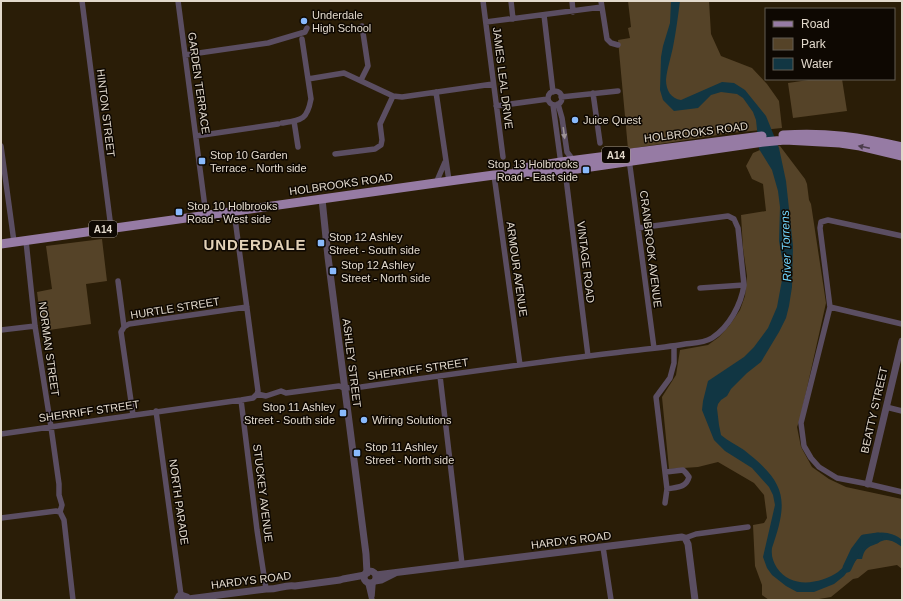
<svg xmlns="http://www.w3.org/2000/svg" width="903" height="601" font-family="Arial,sans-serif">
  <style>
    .green { fill: #554328 }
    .water { fill: #113643 }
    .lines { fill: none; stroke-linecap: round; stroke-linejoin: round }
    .river { stroke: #113643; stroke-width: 9 }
    .minor { stroke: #5b4e62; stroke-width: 5.5 }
    .tertiary { stroke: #5b4e62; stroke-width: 7 }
    .primary { stroke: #967ba4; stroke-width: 9 }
    .oneway { fill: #9e9497 }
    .oneway2 { fill: #4b3c4b }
    .poi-dot { fill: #89bafc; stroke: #0e0802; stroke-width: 1.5 }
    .labels { text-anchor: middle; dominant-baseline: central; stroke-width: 3; stroke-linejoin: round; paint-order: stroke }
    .shield { fill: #0e0802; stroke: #a29a8f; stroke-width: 1 }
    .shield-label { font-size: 10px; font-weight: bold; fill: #e2d9cc }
    .poi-label { font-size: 11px; fill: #e2d9cc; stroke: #0e0802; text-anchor: start }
    .street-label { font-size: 11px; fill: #e2d9cc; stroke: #0e0802 }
    .water-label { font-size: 12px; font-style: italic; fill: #72d7ff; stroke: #0e0802 }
    .district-label { font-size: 15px; font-weight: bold; letter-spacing: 1px; fill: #e2d1b7; stroke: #0e0802 }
  </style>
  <rect width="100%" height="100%" fill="#2a1d07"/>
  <path class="green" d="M628,1h81l2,33 10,22 31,12 15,16 12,17 3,27 -51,5 -103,16 -10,-109 12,-2 -2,-10 3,-1z
    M815,79h27l5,32 -54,7 -5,-35z
    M769,146h11l25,33 2,5 2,16 2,4 15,99 -26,116 -3,8 4,20 11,20 17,12 17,8 56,12v70l-5,-4 -29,5 -10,8 -5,1 -22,18 -18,3h-44l-7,-5v-10l-7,-19 -2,-41 11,-2 3,-5 -3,-23 -10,-12 -36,-21 -20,5 -29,2 -7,-72 14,-22 4,-25 28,-5 11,-8 10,-11 11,-16 5,-14 2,-20 -4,-28 -2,-33 25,-4 -3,-27 -11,-5 -6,-13 7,-13z
    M102,239l5,42 -21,3 5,40 -49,7 -5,-39 15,-3 -6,-43z"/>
  <path class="water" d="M671,1h9c-2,15 -4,31 -7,46 -2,10 -6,22 -7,33 0,10 5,19 15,20l41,-18 12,1 11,7 21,26 13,32 7,33 7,65 -1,41 -3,19 -3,12 -7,14 -18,30 -14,11 -16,16 -4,7 -6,4 -3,4 -1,4 2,17 2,10c7,6 16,10 23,15 42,33 45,49 28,98 -1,8 1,13 5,20 14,21 43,16 61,4 6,-5 12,-12 17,-18 5,-6 9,-16 15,-19 11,-5 24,-2 32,5v7c-6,-4 -13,-9 -20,-6 -5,2 -1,1 -6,3 -9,3 -12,6 -14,15h-5l-13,17 -10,8 -20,8h-17l-11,-6 -14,-11 -5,-7 -4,-11 12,-52 -2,-10 -4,-8 -17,-19 -27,-17 -11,-11 -12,-30 1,-9 5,-20 36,-24 10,-10 14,-19 9,-21 7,-38 -5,-28 1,-34 -2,-16 -6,-21 -13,-21 -3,-29 -3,-8 -10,-14 -6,-4 -16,-2 -10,3 -13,13 -24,3 -11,-11 -3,-10 1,-33 2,-11 7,-23z"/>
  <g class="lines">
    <path class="river" d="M847,568l8,-17 9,-12 14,-2"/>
    <path class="minor" d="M82,1l29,227
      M178,1l28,214
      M483,1l20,156
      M511,1l2,18
      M572,1l1,11
      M601,1l6,38 4,4 7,2
      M544,15l9,77
      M486,22l116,-15
      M185,55l83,-12 37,-11 2,-4
      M308,79l36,-6 49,23 9,1 91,-13
      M361,80l7,-14 -6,-40
      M548 98a7 7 0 1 1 14 0a7 7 0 1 1-14 0Z
      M436,92l13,89
      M593,93l7,50
      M561,97l57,-6
      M558,104l4,14 5,34 6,8
      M553,105l8,59
      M496,106l52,-7
      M294,121l4,26
      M282,123c20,-3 25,-3 29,-24l-9,-60
      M196,136l82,-12
      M1,146l13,96
      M335,154l40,-5 6,-4 1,-5 -2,-16 13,-28
      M629,159l25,189
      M565,170l23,186
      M494,175l26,190
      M436,183l9,-21
      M234,211l24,180 -1,3
      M902,236l-74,-16 -7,2 -1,6 10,79 -29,116 3,23 7,12 8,9 18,11 31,6 34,8
      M26,241l9,85 16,101 8,57v11l3,10 -2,7
      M118,281l6,46
      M700,288l44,-3
      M830,307l72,17
      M1,330l34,-4
      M440,376l22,188
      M257,394l9,2 15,-5 5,2 53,-7 5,2 17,-1c84,-12 168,-24 252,-34 24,-3 48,-5 72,-9 9,-1 19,-1 27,-6 17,-11 29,-33 32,-53l-6,-57 -4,-9 -6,-3 -90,12
      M241,400l16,130 9,59
      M886,407l16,4
      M156,411l25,184
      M133,415l-12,-83 3,-5 5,-3 118,-17
      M1,434l240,-34 12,-2 4,-4
      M666,472l17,-2 3,3 3,4c-3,11 -12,10 -22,12
      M665,503l2,-14 -11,-92 14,-19 4,-15v-17
      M60,512l4,8 9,80
      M1,518l55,-7 4,1
      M685,538l11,-4 52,-7
      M603,547l8,53
      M368,583l4,17
      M372,596l1,-13"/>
    <path class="tertiary" d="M322,199l6,58 38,297 1,19
      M868,484l34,-143
      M364 577a6 6 0 1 1 12 0a6 6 0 1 1-12 0Z
      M376,575l306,-38 3,1 3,6 7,56
      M375,581l6,-1 14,-7
      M188,599l78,-10c11,1 19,-5 29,-3l45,-6 3,-1 22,-4
      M177,600l2,-4 2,-1 6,2 1,3"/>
    <path class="primary" d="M783,135c42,-3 78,2 119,12
      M517,169l44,-7 201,-26
      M1,244l456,-64 37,-5 76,-5 194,-28 21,-2 55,3 20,3 42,10"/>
  </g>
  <defs><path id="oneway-solid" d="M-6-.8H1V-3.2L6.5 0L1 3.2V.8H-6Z"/></defs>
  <use class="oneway" href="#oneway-solid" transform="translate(564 133) rotate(82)"/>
  <use class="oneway2" href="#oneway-solid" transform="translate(864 147) rotate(-168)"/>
  <g class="poi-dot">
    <circle cx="304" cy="21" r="4"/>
    <circle cx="575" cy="120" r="4"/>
    <rect x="198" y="157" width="8" height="8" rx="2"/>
    <rect x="582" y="166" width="8" height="8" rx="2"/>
    <rect x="175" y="208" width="8" height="8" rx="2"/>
    <rect x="317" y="239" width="8" height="8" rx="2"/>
    <rect x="329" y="267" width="8" height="8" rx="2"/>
    <rect x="339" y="409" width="8" height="8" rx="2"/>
    <circle cx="364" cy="420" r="4"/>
    <rect x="353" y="449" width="8" height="8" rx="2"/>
  </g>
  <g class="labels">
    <g class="shield">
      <rect x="602" y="147" width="28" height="16" rx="3"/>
      <rect x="89" y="221" width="28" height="16" rx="3"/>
    </g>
    <g class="shield-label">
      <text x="616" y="155">A14</text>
      <text x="103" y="229">A14</text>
    </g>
    <g class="poi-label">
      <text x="312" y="15">Underdale<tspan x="312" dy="13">High School</tspan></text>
      <text x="583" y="120">Juice Quest</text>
      <text x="210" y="155">Stop 10 Garden<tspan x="210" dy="13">Terrace - North side</tspan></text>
      <text x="578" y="164" text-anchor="end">Stop 13 Holbrooks<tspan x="578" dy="13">Road - East side</tspan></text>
      <text x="187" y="206">Stop 10 Holbrooks<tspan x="187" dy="13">Road - West side</tspan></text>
      <text x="329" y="237">Stop 12 Ashley<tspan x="329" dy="13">Street - South side</tspan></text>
      <text x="341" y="265">Stop 12 Ashley<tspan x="341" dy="13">Street - North side</tspan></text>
      <text x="335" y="407" text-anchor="end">Stop 11 Ashley<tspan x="335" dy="13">Street - South side</tspan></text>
      <text x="372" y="420">Wiring Solutions</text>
      <text x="365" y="447">Stop 11 Ashley<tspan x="365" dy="13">Street - North side</tspan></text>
    </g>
    <g class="street-label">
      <text transform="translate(503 78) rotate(83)">JAMES LEAL DRIVE</text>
      <text transform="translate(199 83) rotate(82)">GARDEN TERRACE</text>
      <text transform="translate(106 113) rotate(83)">HINTON STREET</text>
      <text transform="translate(696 132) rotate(-7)">HOLBROOKS ROAD</text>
      <text transform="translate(341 184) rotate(-8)">HOLBROOKS ROAD</text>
      <text transform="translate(651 249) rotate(83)">CRANBROOK AVENUE</text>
      <text transform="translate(586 262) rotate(83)">VINTAGE ROAD</text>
      <text transform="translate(517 269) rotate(82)">ARMOUR AVENUE</text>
      <text transform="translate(175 308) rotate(-9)">HURTLE STREET</text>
      <text transform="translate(49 349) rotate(82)">NORMAN STREET</text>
      <text transform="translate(352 363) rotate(83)">ASHLEY STREET</text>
      <text transform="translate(418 369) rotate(-8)">SHERRIFF STREET</text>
      <text transform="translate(874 410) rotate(-77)">BEATTY STREET</text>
      <text transform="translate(89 411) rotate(-8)">SHERRIFF STREET</text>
      <text transform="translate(263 493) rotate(83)">STUCKEY AVENUE</text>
      <text transform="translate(179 502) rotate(82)">NORTH PARADE</text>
      <text transform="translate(571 540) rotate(-7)">HARDYS ROAD</text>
      <text transform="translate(251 580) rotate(-7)">HARDYS ROAD</text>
    </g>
    <g class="water-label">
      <text transform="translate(786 246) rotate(-92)">River Torrens</text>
    </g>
    <g class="district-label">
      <text x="255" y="244">UNDERDALE</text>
    </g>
  </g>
  <rect width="903" height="601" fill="none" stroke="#e2d9cc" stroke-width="4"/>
  <rect x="765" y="8" width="130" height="72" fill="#0e0802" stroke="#635c53"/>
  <rect x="773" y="21" width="20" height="6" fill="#967ba4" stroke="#635c53"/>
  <text x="801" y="28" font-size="12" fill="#e2d9cc">Road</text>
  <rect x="773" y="38" width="20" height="12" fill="#554328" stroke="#635c53"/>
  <text x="801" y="48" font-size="12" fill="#e2d9cc">Park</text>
  <rect x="773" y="58" width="20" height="12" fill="#113643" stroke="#635c53"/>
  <text x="801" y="68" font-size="12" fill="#e2d9cc">Water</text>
</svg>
